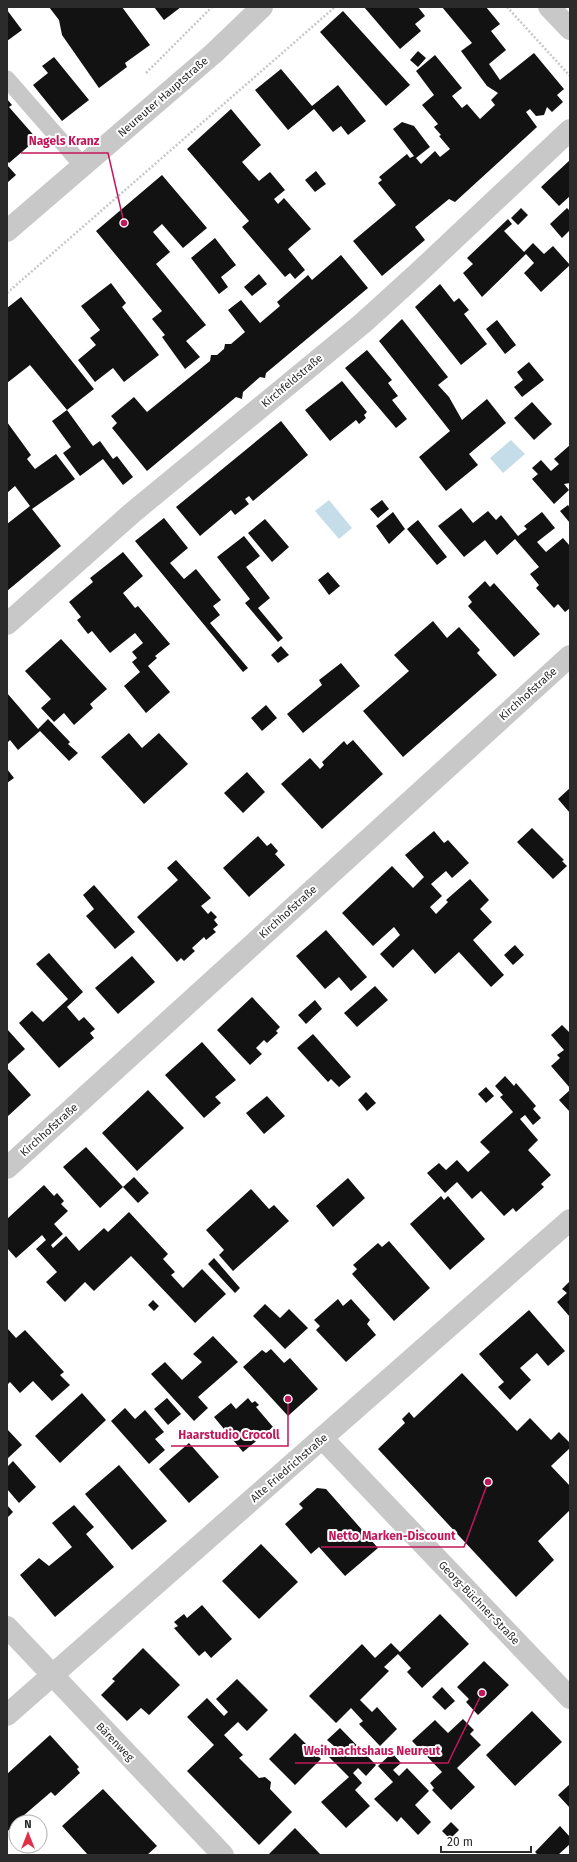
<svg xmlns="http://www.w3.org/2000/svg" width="577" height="1862" font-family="'Fira Sans',sans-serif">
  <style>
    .water { fill: #c5dde9 }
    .building { fill: #121212 }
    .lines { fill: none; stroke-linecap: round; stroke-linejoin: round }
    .path { stroke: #c8c8c8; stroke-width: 2.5; stroke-dasharray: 2 2; stroke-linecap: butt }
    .service { stroke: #c8c8c8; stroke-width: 17 }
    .minor { stroke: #c8c8c8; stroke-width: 22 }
    .tertiary { stroke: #c8c8c8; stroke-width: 22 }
    .labels { text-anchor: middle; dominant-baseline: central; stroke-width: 4; stroke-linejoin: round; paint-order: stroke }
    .street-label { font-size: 11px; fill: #2b2b2b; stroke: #fff }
    .leader { fill: none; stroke: #c2185b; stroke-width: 1.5 }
    .callout-dot { fill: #c2185b; stroke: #fff; stroke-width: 1.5 }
    .callout-label { font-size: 12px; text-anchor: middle; font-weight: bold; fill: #c2185b; stroke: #fff; stroke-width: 4; stroke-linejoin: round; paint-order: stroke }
  </style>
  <rect width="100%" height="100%" fill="#fff"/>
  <path class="water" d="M511,440l14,14 -22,19 -13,-15z
    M329,500l23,28 -13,11 -24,-28z"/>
  <path class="building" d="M49,7h73l28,38 -25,18 2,4 -28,21 -37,-53 -3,-15z
    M154,7h27l-17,13z
    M364,7h54l7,9 -10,8 6,7 -21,18z
    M442,7h44l14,17 -9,7 15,19 -17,14 11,16 34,-27 30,36 -7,6 6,7 -11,10 -5,-5 -3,8 -8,1 -6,-7 -4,3 11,15 -82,75 -6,-3 -34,28 10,13 -43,36 -29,-35 43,-36 -18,-22 4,-3 -3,-3 28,-23 3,4 4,-2 -21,-27 9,-7 12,4 16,21 -14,11 5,6 14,-13 5,6 10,-8 -11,-13 2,-1 -7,-8 4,-3 -16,-19 12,-10 -18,-24 19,-16 27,33 -10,8 10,12 5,-4 13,15 15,-14 -4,-5 7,-7 -11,-7 -26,-35 11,-8z
    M7,10l15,20 -15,11z
    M343,11l67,74 -24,21 -66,-74z
    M418,51l8,7 -8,9 -8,-7z
    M54,57l35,43 -27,21 -29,-36 15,-12 -6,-7z
    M281,69l31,37 26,-21 28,36 -18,14 -7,-9 -8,6 -19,-23 -26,21 -33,-40z
    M7,99l5,6 -3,2 28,32 -28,24 -2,-2z
    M231,109l30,36 -19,17 17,19 11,-9 15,18 -11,9 4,5 6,-6 27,31 -23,20 17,21 -10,9 -5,-6 -5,4 -43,-50 7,-6 -62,-72z
    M570,160v36l-11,10 -18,-19z
    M7,165l9,10 -9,8z
    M316,171l10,13 -11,8 -10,-12z
    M162,175l45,53 -24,20 -21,-24 -9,8 17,20 -14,12 50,61 -20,16 14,16 -15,12 -23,-32 3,-2 -13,-16 10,-8 -66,-80z
    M521,208l7,7 -10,10 -7,-7z
    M567,208l3,3v19l-8,8 -12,-14z
    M508,219l4,5 -8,7 20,21 9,-9 11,11 9,-8 17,19 -29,27 -17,-19 10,-10 -8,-9 -44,43 -19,-24 10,-9 -6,-6z
    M215,238l21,27 -15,12 7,10 -9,7 -28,-36z
    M341,255l27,33 -102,85 -1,5 -5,-1 -17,15 -1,7 -6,-2 -89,74 -35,-43 5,-5 -6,-7 23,-19 13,15 58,-47 5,-4 1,-6h6l7,-6 1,-5h6l14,-12 -17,-22 13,-10 19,23 20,-17 -3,-4 31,-27 4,5z
    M259,274l8,10 -15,12 -8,-9z
    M111,283l15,20 -4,4 37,48 -35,27 -11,-14 -18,14 -17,-22 18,-15 -6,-7 10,-8 -19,-24z
    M440,284l14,18 5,-4 10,12 -5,4 23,30 -26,21 -46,-58z
    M21,297l73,92 -27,21 -37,-45 -23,18v-75z
    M402,319l46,58 -10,8 11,12 13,23 25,-21 19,24 -37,31 9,11 -32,26 -27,-34 31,-26 -71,-90z
    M497,320l19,25 -11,9 -19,-25z
    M367,350l25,30 -4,3 10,13 -6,4 15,19 -11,9 -51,-60z
    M529,362l15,18 -22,17 -8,-10 9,-7 -6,-8z
    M342,381l25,31 -3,3 2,3 -7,6 -3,-4 -26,21 -25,-31z
    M532,402l20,22 -18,16 -20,-22z
    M67,410l26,36 7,-5 13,18 4,-3 16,21 -10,8 -20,-26 -23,17 -17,-23 8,-6 -19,-26z
    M281,421l27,34 -55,46 -4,-5 -4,3 4,5 -14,11 -4,-5 -31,26 -24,-29z
    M7,422l24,33 -4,4 8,10 21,-15 19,25 -43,30 29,37 -54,45v-67l23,-18 -15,-20 -8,7z
    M570,445v38l-6,1 5,6 -15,14 -22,-25 6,-5 -6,-6 9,-8 10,11 8,-7 -5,-5z
    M382,500l7,9 -11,9 -8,-9z
    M568,505l2,3v15l-10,-12z
    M461,508l12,15 15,-12 8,9 5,-5 17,21 9,-7 -3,-3 18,-14 13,16 -18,14 9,10 17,-14 7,8v62l-5,4 -7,-8 -4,4 -18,-20 3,-3 -9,-11 9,-7 -24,-28 -18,16 -12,-15 -21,17 -26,-31z
    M393,512l12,17 -16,15 -13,-18z
    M164,518l24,30 -18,15 14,16 12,-10 25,31 -8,6 7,9 -10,8 38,45 -5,4 -108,-131z
    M265,519l24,28 -17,15 -24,-29z
    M418,520l29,37 -10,8 -30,-36z
    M244,536l16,20 -14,11 24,31 -12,10 25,30 -5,4 -33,-39 5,-4 -33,-42z
    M123,552l20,24 -20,17 12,15 3,-2 32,38 -15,12 2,2 -9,8 22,26 -24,21 -22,-27 16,-14 -8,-10 5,-4 -5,-6 11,-9 -8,-10 -25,20 -18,-22 -4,3 -11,-14 4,-3 -12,-15 24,-20 -3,-4z
    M328,572l12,14 -11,9 -11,-15z
    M485,581l5,6 4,-4 46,51 -26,23 -46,-51 4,-4 -4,-5z
    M433,621l14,17 12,-11 21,23 -3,3 20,22 -94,82 -40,-46 46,-40 -15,-16z
    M61,639l46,50 -17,15 3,4 -19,17 -10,-12 -10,9 -13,-14 10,-9 -26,-28z
    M281,646l8,9 -11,8 -7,-8z
    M341,663l19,23 -57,47 -16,-19 35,-29 -3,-5z
    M7,693l31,36 10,-10 22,23 -2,2 10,9 -9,8 -29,-30 -22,19 -8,-10 -3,3z
    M266,705l11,13 -15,13 -11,-13z
    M129,733l13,15 17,-15 29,31 -44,40 -43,-47z
    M353,740l30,34 -61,55 -41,-45 29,-26 10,11 4,-4 -2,-3 22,-21 3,4z
    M7,769l7,9 -7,5z
    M247,772l18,20 -22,21 -19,-20z
    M570,788v25l-12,-14z
    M532,828l32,32 -2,1 5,5 -14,13 -36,-37z
    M434,831l10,12 4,-3 21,23 -17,15 -6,-7 -15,13 11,12 -12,11 6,7 12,-12 -2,-2 24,-21 19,21 -9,9 12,13 -19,18 31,35 -13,12 -32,-35 -24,22 -22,-25 -20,19 -13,-14 20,-19 -6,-8 -21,19 -31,-33 50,-47 21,22 11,-11 -19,-22z
    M258,836l9,10 4,-3 7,8 -3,3 10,11 -36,32 -26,-29z
    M176,860l35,38 -10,8 7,8 3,-3 6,6 -3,3 4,5 -5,4 3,3 -10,8 -2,-3 -12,11 3,3 -11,10 -3,-3 -4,4 -40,-45 41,-37 -11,-12z
    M94,885l41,47 -20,17 -29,-33 8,-7 -11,-14z
    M326,930l41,47 -16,14 -12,-14 -14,12 -29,-33z
    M515,945l9,10 -11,10 -9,-10z
    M49,953l34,39 -16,15 12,14 5,-4 11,12 -5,4 4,5 -35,30 -40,-45 13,-12 11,11 25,-23 -32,-35z
    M132,956l23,26 -37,32 -23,-26z
    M375,986l13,14 -31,27 -13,-14z
    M252,997l28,30 -4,4 2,2 -11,10 -3,-3 -8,8 6,6 -12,11 -33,-35z
    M315,1000l7,9 -16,15 -8,-9z
    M562,1025l8,8v55l-19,-22 9,-8 -3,-3 7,-5 -13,-15z
    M7,1029l18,20 -18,16z
    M313,1034l38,43 -12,10 -8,-8 -3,3 -31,-34z
    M202,1042l34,38 -21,17 6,6 -17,15 -39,-43z
    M7,1068l24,27 -23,21h-1z
    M505,1076l9,10 2,-3 20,23 -3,3 8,9 -8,7 -8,-10 -5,4 18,21 -10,10 23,25 -10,9 3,3 -28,25 -3,-4 -9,8 -23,-25 -9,8 -15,-17 -12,11 -18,-20 12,-10 7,7 11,-10 11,12 22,-20 -10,-10 33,-30 -13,-15 3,-2 -8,-9z
    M486,1087l8,9 -8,7 -8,-9z
    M148,1090l36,38 -47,43 -35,-38z
    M570,1090v22l-11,-12z
    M366,1092l10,11 -9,8 -9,-11z
    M267,1096l18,20 -21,18 -18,-21z
    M86,1147l37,40 11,-10 15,16 -11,10 -15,-16 -23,21 -37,-41z
    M348,1178l17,20 -32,29 -17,-21z
    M44,1185l10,11 3,-3 7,8 -3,3 7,7 -14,13 9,10 -12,11 2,3 13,-12 13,15 25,-23 4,4 21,-20 39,42 -5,5 12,13 -4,3 12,13 19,-19 24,25 -31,29 -64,-67 -37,35 -9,-9 -20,20 -19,-20 11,-10 -21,-23 10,-9 -4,-5 -26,23 -9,-10v-29z
    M251,1189l18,20 5,-4 15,16 -56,50 -14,-16 5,-5 -18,-20z
    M441,1196l3,4 4,-4 37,43 -35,31 -40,-46z
    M389,1241l41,47 -36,33 -42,-47 5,-5 -4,-4 25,-22 4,4z
    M214,1258l26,30 -5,5 -27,-29z
    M570,1281v36l-13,-15 10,-9 -5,-4z
    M338,1299l5,7 8,-7 19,21 -3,4 9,11 -30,27 -30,-32 4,-4 -6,-6z
    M153,1300l6,6 -5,5 -6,-6z
    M265,1304l15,14 9,-9 19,19 -23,21 -32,-33z
    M529,1310l36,41 -17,15 -11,-13 -17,15 11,12 -21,20 -12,-13 6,-5 -25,-28z
    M7,1328l9,10 9,-8 39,42 -4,3 10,10 -18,16 -19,-20 -13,12 -10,-11 -3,3z
    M213,1336l25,26 -40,35 10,11 -14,13 -43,-47 14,-12 17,18 20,-18 -9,-8z
    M271,1349l13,14 6,-5 28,31 -30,27 -45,-49 19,-17 4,3z
    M462,1373l55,58 13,-13 21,22 8,-8 11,11v5l-19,18 19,20v24l-32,31 16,19 -38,37 -138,-148 27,-26 -3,-4 7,-7 5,6z
    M82,1393l24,27 -46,43 -25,-27z
    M167,1398l14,16 -13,11 -14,-16z
    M248,1398l4,5 3,-2 4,4 -3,2 17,20 -30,25 -29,-35 17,-14 5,6z
    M125,1408l10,11 10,-9 19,22 -9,7 10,11 -16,14 -38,-43z
    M7,1429l15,16 -15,14z
    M189,1443l30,34 -30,26 -30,-34z
    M13,1461l23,26 -17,16 -12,-14v-22z
    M119,1465l48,56 -35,29 -47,-56z
    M317,1488l9,1 52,59 -33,28 -26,-29 -8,7 -26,-30 18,-16 -4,-4z
    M7,1505l6,7 -6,6z
    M74,1505l20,22 -8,7 28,33 -59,50 -35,-42 19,-17 10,8 23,-19 -20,-24z
    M261,1544l37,38 -39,37 -37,-38z
    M202,1605l30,34 -21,19 -6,-7 -6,5 -25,-28 4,-2 -4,-4 10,-8 3,4z
    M440,1614l29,30 -47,44 -15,-16 4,-4 -13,-14 -14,13 5,4 -29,29 12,12 5,-5 20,22 -17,17 -21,-22 4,-3 -12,-13 -15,15 -27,-27 53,-52 13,14 16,-15 9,9z
    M143,1648l37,37 -31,30 -8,-7 -14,13 -26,-26 14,-14 -3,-2z
    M484,1661l25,24 -31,30 -12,-13 3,-3 -12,-12z
    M237,1679l31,31 -21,21 -9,-9 -14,13 19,20 -4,3 20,20 6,-1 6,5 -1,7 22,23 -33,33 -72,-74 27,-26 -27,-28 20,-19 17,18 4,-4 -12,-13z
    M442,1687l13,14 -10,9 -13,-13z
    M532,1711l30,31 -47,44 -29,-31z
    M463,1719l11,11 -4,4 11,11 -24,23 18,19 -24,23 -19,-20 2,-2 -4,-5 12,-11 -30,-31 23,-21 13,13z
    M340,1728l36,37 -10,11 -8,-8 -5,5 9,10 -7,7 15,16 -24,22 -25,-26 28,-25 -23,-23 8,-8 -7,-6z
    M295,1733l26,26 -26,26 -26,-26z
    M50,1735l29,32 -2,2 3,4 -25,23 -4,-4 -35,30 -9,10v-58z
    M392,1753l9,10 -8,7 6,6 8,-8 22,23 -14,14 16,17 -13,13 -17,-18 -4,5 -23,-23 19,-17 -15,-16z
    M570,1784v24l-12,-13z
    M103,1789l54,57 -10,9h-59l-26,-29z
    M451,1822l8,8 -9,9 -8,-8z
    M560,1826l10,11v7l-12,11h-20l-3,-3z
    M295,1828l26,27h-53z"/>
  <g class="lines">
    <path class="path" d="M507,7l63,69
      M146,73l66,-66
      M7,293l328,-286"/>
    <path class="service" d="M7,79l76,87"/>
    <path class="minor" d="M7,624l125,-111 231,-190 55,-50 152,-143
      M7,1168l563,-512
      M322,1438l248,260
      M7,1627l216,228
      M7,1715l563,-495"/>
    <path class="tertiary" d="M549,7l21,22
      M7,231l207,-178 48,-46"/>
  </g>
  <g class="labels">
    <g class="street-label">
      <text transform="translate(163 97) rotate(-41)">Neureuter Hauptstraße</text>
      <text transform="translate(292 381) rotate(-40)">Kirchfeldstraße</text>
      <text transform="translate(528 694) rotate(-42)">Kirchhofstraße</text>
      <text transform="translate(288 912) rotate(-42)">Kirchhofstraße</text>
      <text transform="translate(49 1130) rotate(-42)">Kirchhofstraße</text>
      <text transform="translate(289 1468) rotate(-41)">Alte Friedrichstraße</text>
      <text transform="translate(479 1603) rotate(46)">Georg-Büchner-Straße</text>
      <text transform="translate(115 1742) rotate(46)">Bärenweg</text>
    </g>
  </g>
  <path class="leader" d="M124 223L108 153H21M288 1399L288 1446H171M488 1482L464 1547H321M482 1693L448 1763H295"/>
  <g class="callout-dot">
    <circle cx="124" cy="223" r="4"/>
    <circle cx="288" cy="1399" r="4"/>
    <circle cx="488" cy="1482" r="4"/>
    <circle cx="482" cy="1693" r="4"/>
  </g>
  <g class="callout-label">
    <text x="64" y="145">Nagels Kranz</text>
    <text x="229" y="1439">Haarstudio Crocoll</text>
    <text x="392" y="1540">Netto Marken-Discount</text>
    <text x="372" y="1755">Weihnachtshaus Neureut</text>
  </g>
  <rect width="577" height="1862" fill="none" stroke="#2b2b2b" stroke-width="16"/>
  <g transform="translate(28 1834)"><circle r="19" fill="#ffffff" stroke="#aaaaaa"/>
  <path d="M0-3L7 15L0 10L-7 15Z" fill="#e02f47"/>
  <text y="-6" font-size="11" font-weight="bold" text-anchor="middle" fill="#2b2b2b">N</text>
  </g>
  <path d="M441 1846v6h90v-6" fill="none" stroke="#2b2b2b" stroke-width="2"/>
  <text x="447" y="1846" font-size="12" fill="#2b2b2b" stroke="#ffffff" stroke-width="3" paint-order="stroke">20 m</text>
</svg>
